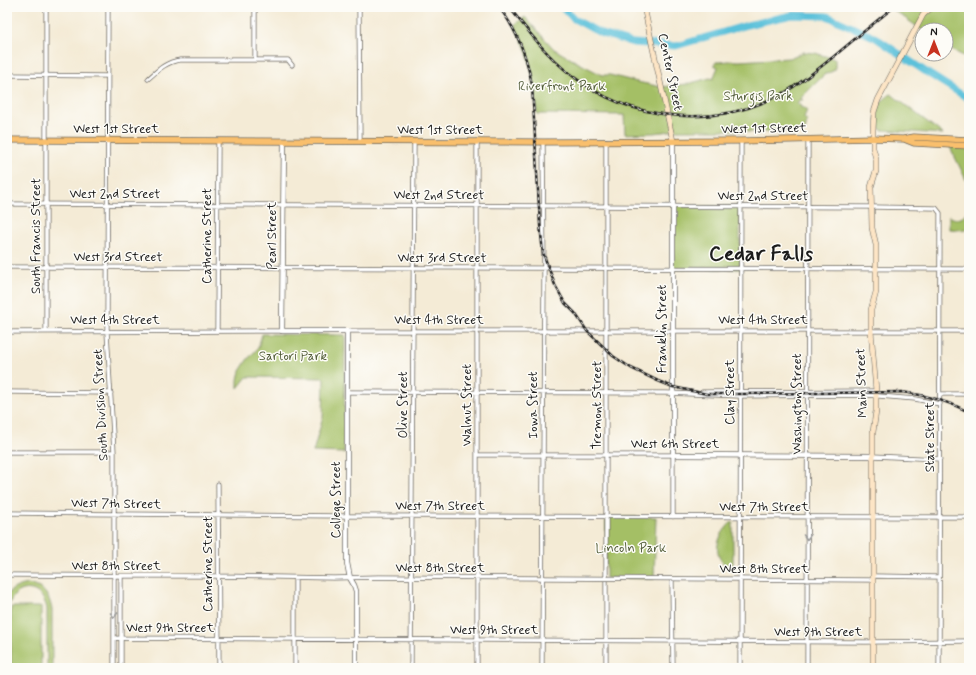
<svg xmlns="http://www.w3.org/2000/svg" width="976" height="675" font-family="Mynerve,sans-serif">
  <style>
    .green { fill: #a4bf65; stroke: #606e40 }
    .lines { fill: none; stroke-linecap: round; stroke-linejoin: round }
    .river { stroke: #5cc1da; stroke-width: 7 }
    .minor-casing { stroke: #68645d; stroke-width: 5 }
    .tertiary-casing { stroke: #68645d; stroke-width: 6 }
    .secondary-casing { stroke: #68645d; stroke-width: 6 }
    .primary-casing { stroke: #68645d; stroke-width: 7 }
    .minor { stroke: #fff; stroke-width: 3.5 }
    .tertiary { stroke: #fff; stroke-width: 4.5 }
    .secondary { stroke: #fde5c5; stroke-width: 5 }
    .primary { stroke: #f9bf6d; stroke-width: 5.5 }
    .rail-casing { stroke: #1c1c1c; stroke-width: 2.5 }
    .rail { stroke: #fdfcf7; stroke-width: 1; stroke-dasharray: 3; stroke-linecap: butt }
    .oneway { stroke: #999 }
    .labels { text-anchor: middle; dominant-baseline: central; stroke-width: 3; stroke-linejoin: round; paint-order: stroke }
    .street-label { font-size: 13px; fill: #1c1c1c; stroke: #fdfcf7 }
    .park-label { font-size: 13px; fill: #525d39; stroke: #fdfcf7 }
    .town-label { font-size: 21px; font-weight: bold; fill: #1c1c1c; stroke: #fdfcf7 }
  </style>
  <rect width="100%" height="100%" fill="#fdfcf7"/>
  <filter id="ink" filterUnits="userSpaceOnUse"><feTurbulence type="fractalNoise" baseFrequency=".025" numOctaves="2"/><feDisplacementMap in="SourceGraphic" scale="8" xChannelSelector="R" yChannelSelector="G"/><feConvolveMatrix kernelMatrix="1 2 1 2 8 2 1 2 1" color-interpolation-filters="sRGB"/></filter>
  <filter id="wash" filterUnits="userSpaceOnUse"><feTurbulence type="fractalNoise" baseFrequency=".012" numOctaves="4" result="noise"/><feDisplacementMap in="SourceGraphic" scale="16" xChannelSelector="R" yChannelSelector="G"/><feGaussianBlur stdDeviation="0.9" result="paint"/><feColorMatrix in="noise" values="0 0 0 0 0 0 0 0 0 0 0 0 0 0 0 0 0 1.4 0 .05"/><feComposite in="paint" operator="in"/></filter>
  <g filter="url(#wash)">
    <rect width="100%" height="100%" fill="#f4ebd6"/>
    <path class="green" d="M889,7h80v52l-23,-12v-17h-24z
      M525,17l29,32 19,11 29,15h8l27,7 25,5 25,-3 23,-6 3,1 5,-12 -4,-2 2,-3c8,0 14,-2 23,-1l50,-3 15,-6 11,1 20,6v11l-11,5 -23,23 2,2h-4l-2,4 4,1 -1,2 7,2 -3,10 3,2 -2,10 -62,1 -12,-2h-60v1l-17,2 -29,1 -1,-19 -87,-1c-2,-24 -5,-47 -13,-69 -3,-7 -7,-13 -10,-20z
      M891,94l52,40 -62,-4c-6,-5 -5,-18 -2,-25 2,-4 8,-8 12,-11z
      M969,146v40l-19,-39z
      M673,206h67v63h-67z
      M965,214l4,1v15l-20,-1v-13c6,4 12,4 16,-2z
      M262,334l83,1 -1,118 -31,-1 10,-35 1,-39 -77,-1 -9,11v-8l2,-9 7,-11 11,-12z
      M606,517h50l-2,62 -48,-1z
      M733,521v50c-2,-2 -5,-3 -8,-6 -15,-14 -5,-33 8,-44z
      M28,584c16,4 21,10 24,26v58h-5v-59c-5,-26 -34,-26 -39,0v59h-1v-73c5,-7 12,-9 21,-11z
      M11,607h30v61h-30z"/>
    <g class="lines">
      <path class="river" d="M562,7l12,12 28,15 31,9 43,3 71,-21 45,-10 35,1 49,22 53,36 40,25"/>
    </g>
  </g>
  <g filter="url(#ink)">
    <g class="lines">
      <defs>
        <path id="minor" d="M46,7v325
          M108,7l-1,325 7,120v216
          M255,7v53
          M359,7l1,134
          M7,75l101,1
          M148,79c10,-9 18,-17 32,-19h108l4,5
          M606,141v527
          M7,204l865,3 64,1 4,5 -1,455
          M7,267l962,2
          M217,331l1,-190
          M347,331h622
          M7,332l275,-1
          M7,392l104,1
          M347,392l320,1 73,3 127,-1 48,4 25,5
          M702,392l174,-1
          M940,394h29
          M7,452h107
          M477,455h196v62
          M873,456l67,3
          M218,484l1,184
          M7,513l340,3 622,1
          M7,575l211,1 116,2 45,-1 494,3
          M121,576v92
          M873,576l66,1
          M295,578v90
          M672,579l1,89
          M114,638l752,4 103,-1
          M411,668l3,-527
          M477,668v-527
          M542,668l2,-394 -1,-132
          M740,668l1,-527
          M807,668l1,-529"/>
        <path id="tertiary" d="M284,141l-2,190h65v232l3,15 4,7 2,6v77
          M673,141v314l200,1"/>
        <path id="secondary" d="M644,7l29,134
          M873,668v-236l3,-21v-20l-5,-60v-21l5,-18v-47l-4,-17 -1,-41 5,-16v-12l-3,-11v-18l1,-18 4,-12 45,-85 9,-8"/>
        <path id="primary" d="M904,139l10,4 55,3
          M7,140l536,2 198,-1 132,-3 30,1 11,-2 55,3"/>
      </defs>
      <use href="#minor" class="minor-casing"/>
      <use href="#tertiary" class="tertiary-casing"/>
      <use href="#secondary" class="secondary-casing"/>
      <use href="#primary" class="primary-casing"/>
      <use href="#minor" class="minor"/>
      <use href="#tertiary" class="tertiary"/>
      <use href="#secondary" class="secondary"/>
      <use href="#primary" class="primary"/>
      <defs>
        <path id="rail" d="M499,7c18,23 28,49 33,78l8,140 3,28 12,32 10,18 10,10 12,18 26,25 18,12 27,13 15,6 34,7h33l162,-2c24,3 46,9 67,20
          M509,7c19,24 37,48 61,67 61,49 148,56 217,17 18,-11 34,-24 51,-38 18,-15 37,-31 56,-46"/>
      </defs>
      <use href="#rail" class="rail-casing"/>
      <use href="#rail" class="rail"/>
    </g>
    <defs><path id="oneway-chevron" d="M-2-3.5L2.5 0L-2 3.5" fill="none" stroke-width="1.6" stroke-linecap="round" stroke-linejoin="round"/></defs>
    <g class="oneway">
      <use href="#oneway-chevron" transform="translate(807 537) rotate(90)"/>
      <use href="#oneway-chevron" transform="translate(114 615) rotate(90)"/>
    </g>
  </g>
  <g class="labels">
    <g class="street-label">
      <text transform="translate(670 72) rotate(78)">Center Street</text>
      <text x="116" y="129">West 1st Street</text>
      <text transform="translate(764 129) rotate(-1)">West 1st Street</text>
      <text x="440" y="130">West 1st Street</text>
      <text x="115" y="194">West 2nd Street</text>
      <text x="439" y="195">West 2nd Street</text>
      <text x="763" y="196">West 2nd Street</text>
      <text transform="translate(36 236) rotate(-90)">South Francis Street</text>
      <text transform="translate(207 236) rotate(-90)">Catherine Street</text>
      <text transform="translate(272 236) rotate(-90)">Pearl Street</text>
      <text x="118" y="257">West 3rd Street</text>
      <text x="442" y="258">West 3rd Street</text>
      <text x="115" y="320">West 4th Street</text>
      <text x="439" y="320">West 4th Street</text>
      <text x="763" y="320">West 4th Street</text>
      <text transform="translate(662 329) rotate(-90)">Franklin Street</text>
      <text transform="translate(862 383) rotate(-92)">Main Street</text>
      <text transform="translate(730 392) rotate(-90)">Clay Street</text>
      <text transform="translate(797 404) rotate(-90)">Washington Street</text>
      <text transform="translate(101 405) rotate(-93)">South Division Street</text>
      <text transform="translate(403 405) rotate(-90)">Olive Street</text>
      <text transform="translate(467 405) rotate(-90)">Walnut Street</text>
      <text transform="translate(533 405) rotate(-90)">Iowa Street</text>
      <text transform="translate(597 405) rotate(-90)">Tremont Street</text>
      <text transform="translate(930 437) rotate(-90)">State Street</text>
      <text x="675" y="444">West 6th Street</text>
      <text transform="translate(336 500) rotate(-90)">College Street</text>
      <text transform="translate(116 504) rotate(1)">West 7th Street</text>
      <text x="440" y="506">West 7th Street</text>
      <text x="764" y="507">West 7th Street</text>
      <text transform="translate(208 564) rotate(-90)">Catherine Street</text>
      <text x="116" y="566">West 8th Street</text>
      <text x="440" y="568">West 8th Street</text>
      <text x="764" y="569">West 8th Street</text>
      <text x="170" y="628">West 9th Street</text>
      <text x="494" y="630">West 9th Street</text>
      <text x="818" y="632">West 9th Street</text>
    </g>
    <g class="park-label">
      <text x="562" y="86">Riverfront Park</text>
      <text x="758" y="96">Sturgis Park</text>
      <text x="293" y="356">Sartori Park</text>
      <text x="631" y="548">Lincoln Park</text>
    </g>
    <g class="town-label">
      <text x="761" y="254">Cedar Falls</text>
    </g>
  </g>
  <rect width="976" height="675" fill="none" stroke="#fdfcf7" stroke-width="24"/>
  <g transform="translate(934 42)"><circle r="19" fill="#fdfcf7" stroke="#a3a29f"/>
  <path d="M0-3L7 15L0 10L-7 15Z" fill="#c8321e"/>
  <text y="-6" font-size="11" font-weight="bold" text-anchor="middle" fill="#1c1c1c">N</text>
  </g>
</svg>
